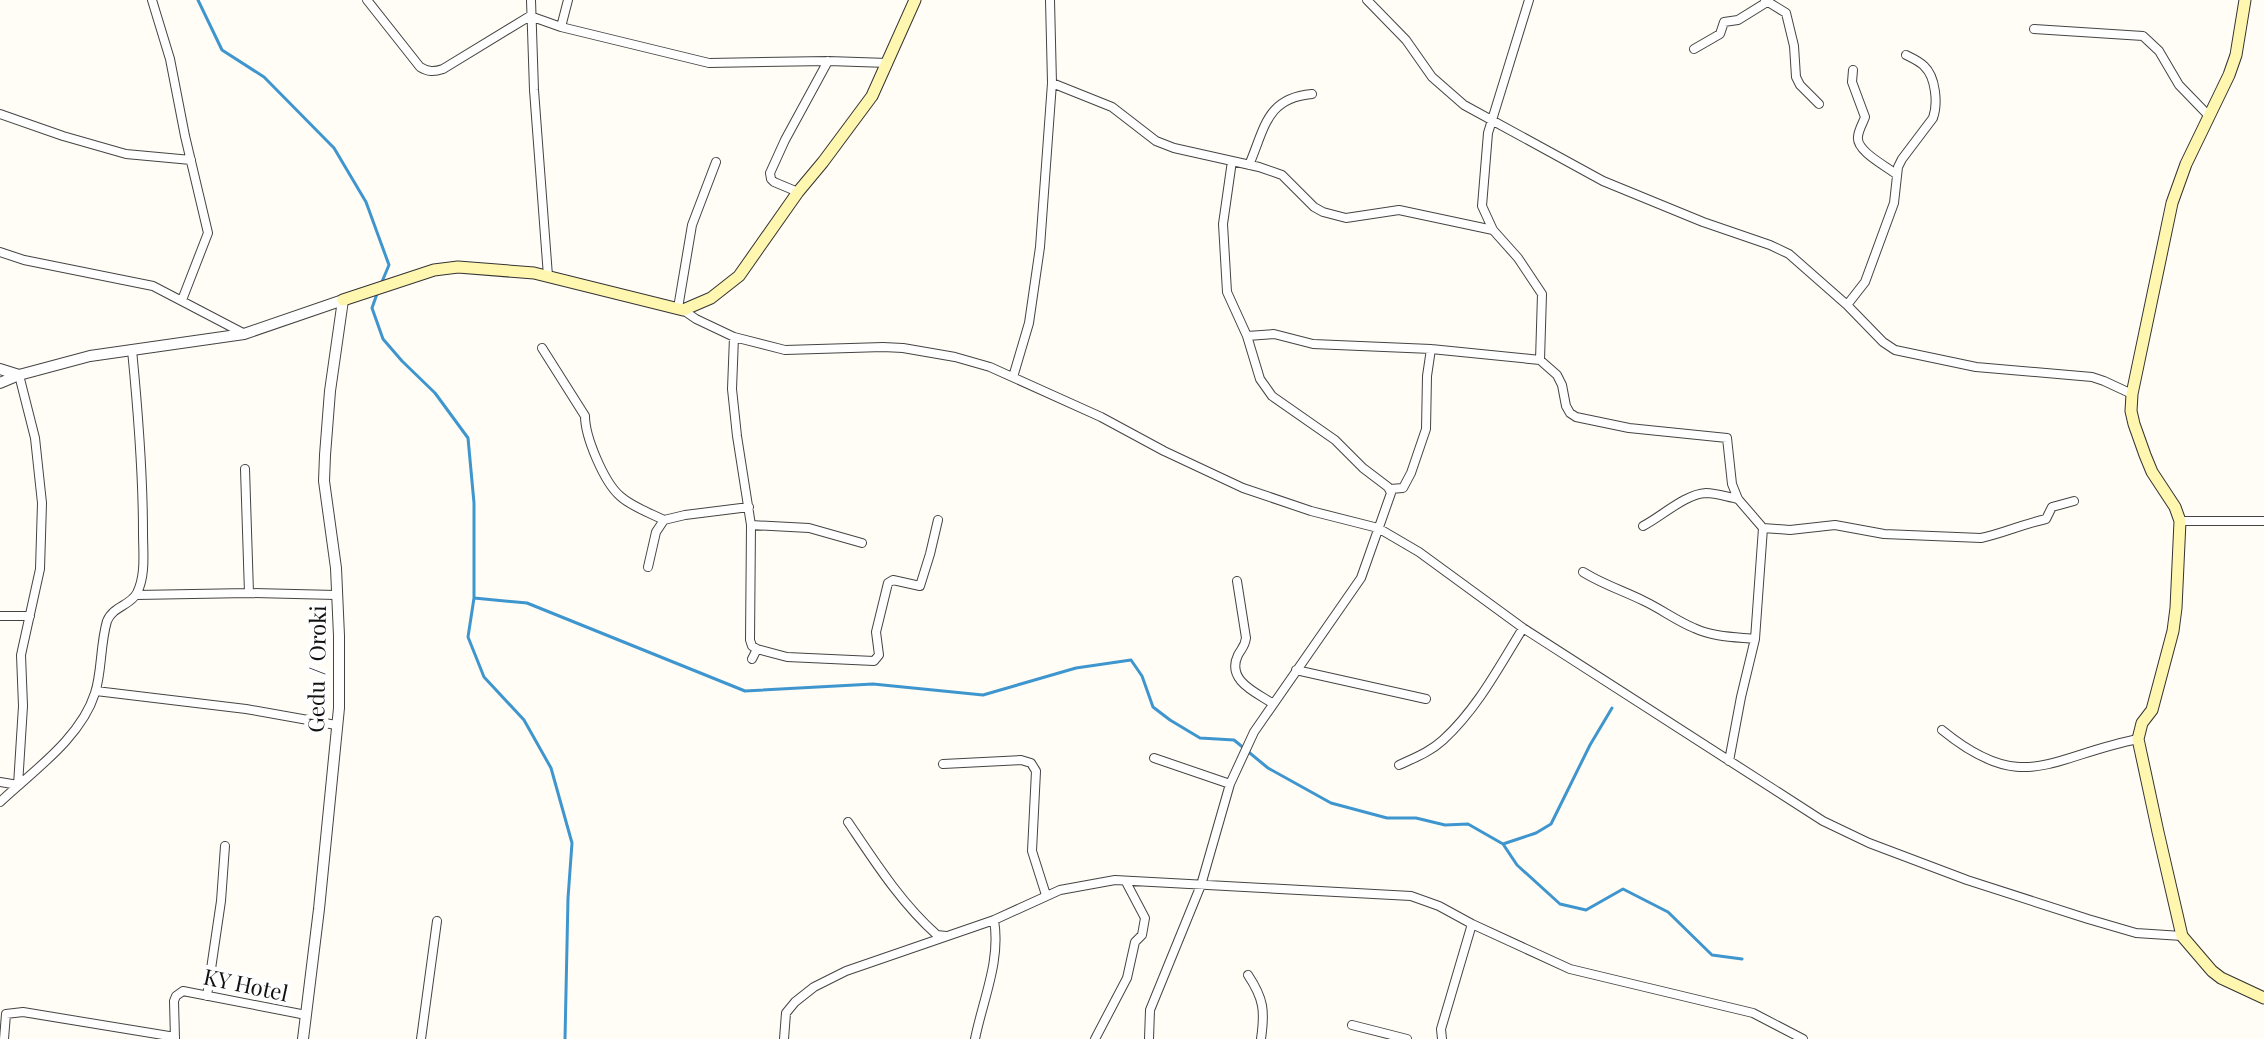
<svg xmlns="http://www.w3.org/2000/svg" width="2264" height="1039" font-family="'Playfair Display',serif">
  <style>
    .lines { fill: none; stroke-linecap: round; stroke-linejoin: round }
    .stream { stroke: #3f96cf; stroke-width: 3 }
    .minor-casing { stroke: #444; stroke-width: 10 }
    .tertiary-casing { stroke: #444; stroke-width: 12 }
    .secondary-casing { stroke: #333; stroke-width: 13 }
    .minor { stroke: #fff; stroke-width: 8 }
    .tertiary { stroke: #fff; stroke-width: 10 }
    .secondary { stroke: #fff6b0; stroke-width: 11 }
    .labels { text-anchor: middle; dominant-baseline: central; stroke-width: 8; stroke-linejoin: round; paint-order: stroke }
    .street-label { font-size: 22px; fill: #111; stroke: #fff }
  </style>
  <rect width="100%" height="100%" fill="#fffdf5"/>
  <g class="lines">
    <path class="stream" d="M198,0l24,50 42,27 70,71 32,54 23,63 -8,19
      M378,291l-6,17 11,31 19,22 33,32 33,45 6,65v95l-6,39 16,40 40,43 27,48 21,75 -4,55 -3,141
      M474,598l53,5 218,88 128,-7 110,11 93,-27 55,-8 11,16 11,31 17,13 30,18 34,2 34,28 63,35 56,15h29l29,7 23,-1 35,20 14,21 43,39 26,6 37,-21 45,23 44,43 30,4
      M1503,844l33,-11 15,-9 39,-79 22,-37"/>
    <defs>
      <path id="minor" d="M152,0l18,59 15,77 23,97 -26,67
        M367,0l53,67c8,5 14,5 23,2l87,-53 31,11 148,36 119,-2 60,2
        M531,0l3,90 14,186
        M1367,0l39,40 26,37 32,28 139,76 100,41 67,23 19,9 58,51 36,37 12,8 81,17 116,10 12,4 28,13
        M1529,0l-41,133 -6,73 11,24 25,28 24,36 -2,66
        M1765,0l21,13 8,33 2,31 4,8 19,19
        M561,27l7,-27
        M2034,29l109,7 16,15 20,34 30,31
        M1694,49l26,-15 4,-12 14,-2 29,-18
        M1853,70l-1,12 13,35c-2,6 -7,14 -7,20 -2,14 28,29 38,37
        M1052,83l60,24 44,34 18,7 85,19 23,8 32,32 9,5 23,6 53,-8 94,20
        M0,114l63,22 63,18 65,6
        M1249,165c16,-37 17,-67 63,-71
        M798,192l-24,-10 -3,-3 -1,-6 15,-33 43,-79
        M0,252l24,8 129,26 90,47
        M1847,305l18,-23 29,-79 4,-36 4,-8 31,-41c5,-14 3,-41 -9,-52 -5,-5 -12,-8 -18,-11
        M678,308l14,-83 24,-63
        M683,310l13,9 38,18 51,13 98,-3 20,1 52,9 35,10 111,50 63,34 79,37 68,23 67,17 41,24 104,76 300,193 46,22 98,37 121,39 48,14 46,3
        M1247,336l27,-2 39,10 118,5 109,11 17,15 5,10 4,21 4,7 6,4 53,11 98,10 5,46 6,15 25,29 27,2 45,-5 49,9 97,4c23,-5 42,-14 65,-19l6,-12 22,-6
        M734,337l-2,52 5,47 14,89 -1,115 2,6 5,3 -5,10
        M542,348l43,68c0,21 19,66 35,80 12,11 30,17 44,24l21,-5 64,-8
        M1013,377l16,-54 11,-76 12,-164 -2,-83
        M245,469l4,124
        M1390,489l13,-1 8,-15 15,-44 1,-53 4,-27
        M2180,521h84
        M751,525l58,3 53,15
        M1643,526c18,-9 42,-32 63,-33 10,0 21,4 32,6
        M648,567l8,-35 8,-12
        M1583,572c19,12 41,19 61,29 17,8 33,20 50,27 19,9 41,9 61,11
        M1237,581l9,57c-1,8 -4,10 -8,17 -12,25 17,37 34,48
        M136,595l113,-2 87,2
        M0,616h30
        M757,649l30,8 87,4 5,-6 -3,-23 12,-49 5,-3 27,6 10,-32 8,-34
        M1296,670l130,29
        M96,691l150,18 90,16
        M1942,730c82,67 109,26 196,9
        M1154,758l76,26
        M1729,761l12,-64 14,-58 8,-111
        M943,764l78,-4 10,3 5,8 -4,80 14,44
        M1399,765c15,-7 31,-13 44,-25 34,-31 56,-73 80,-112
        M0,782l18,3
        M18,785l5,-79 -2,-51 19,-86 2,-66 -7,-65 -16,-63
        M0,802c33,-31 81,-64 95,-109 7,-21 5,-48 12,-72 6,-15 23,-15 30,-28 9,-18 6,-41 6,-60 0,-62 -5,-122 -11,-183
        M848,822c27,40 53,81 89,113l9,1
        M1248,975c16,24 17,36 13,64
        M207,996l14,-95 4,-55
        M1352,1025l55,14
        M4,1039l2,-25 17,-2 152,25
        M175,1039l-1,-38 2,-5 7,-5 123,24
        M421,1039l16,-118
        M784,1039l2,-26 9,-11 19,-15 32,-16 148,-51 66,-30 55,-10 296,16 28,10 33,18 98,45 183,44 50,26
        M975,1039c8,-40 26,-78 19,-119
        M1095,1039l32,-61 8,-36 7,-7 3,-17 -19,-36
        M1149,1039l1,-29 51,-125 29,-101 24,-52 107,-154 30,-85 -3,-6 -25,-19 -28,-28 -63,-44 -12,-17 -13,-43 -20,-44 -4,-68 9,-63
        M1442,1039l-1,-10 31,-105"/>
      <path id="tertiary" d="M0,369l19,6
        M0,383l19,-8 71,-19 154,-22 99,-34 -13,91 -5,64 -1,26 12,87 3,68v72l-20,201 -16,130"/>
      <path id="secondary" d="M2245,0l-9,55 -7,20 -43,89 -14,39 -40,191 -1,17 3,13 11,31 7,17 23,35 5,14 -4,87 -3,23 -21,79 -10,13 -4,16 20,93 24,104 30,35 9,7 43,20
        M343,300l91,-30 24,-3 76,6 149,37 28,-12 28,-22 59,-84 25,-30 49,-66 43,-96"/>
    </defs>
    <use href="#minor" class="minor-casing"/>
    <use href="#tertiary" class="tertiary-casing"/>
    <use href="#secondary" class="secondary-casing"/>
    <use href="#minor" class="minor"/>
    <use href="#tertiary" class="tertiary"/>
    <use href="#secondary" class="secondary"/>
  </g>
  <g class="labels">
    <g class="street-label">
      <text transform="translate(316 669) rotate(-89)">Gedu / Oroki</text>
      <text transform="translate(246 984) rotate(12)">KY Hotel</text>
    </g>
  </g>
</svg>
